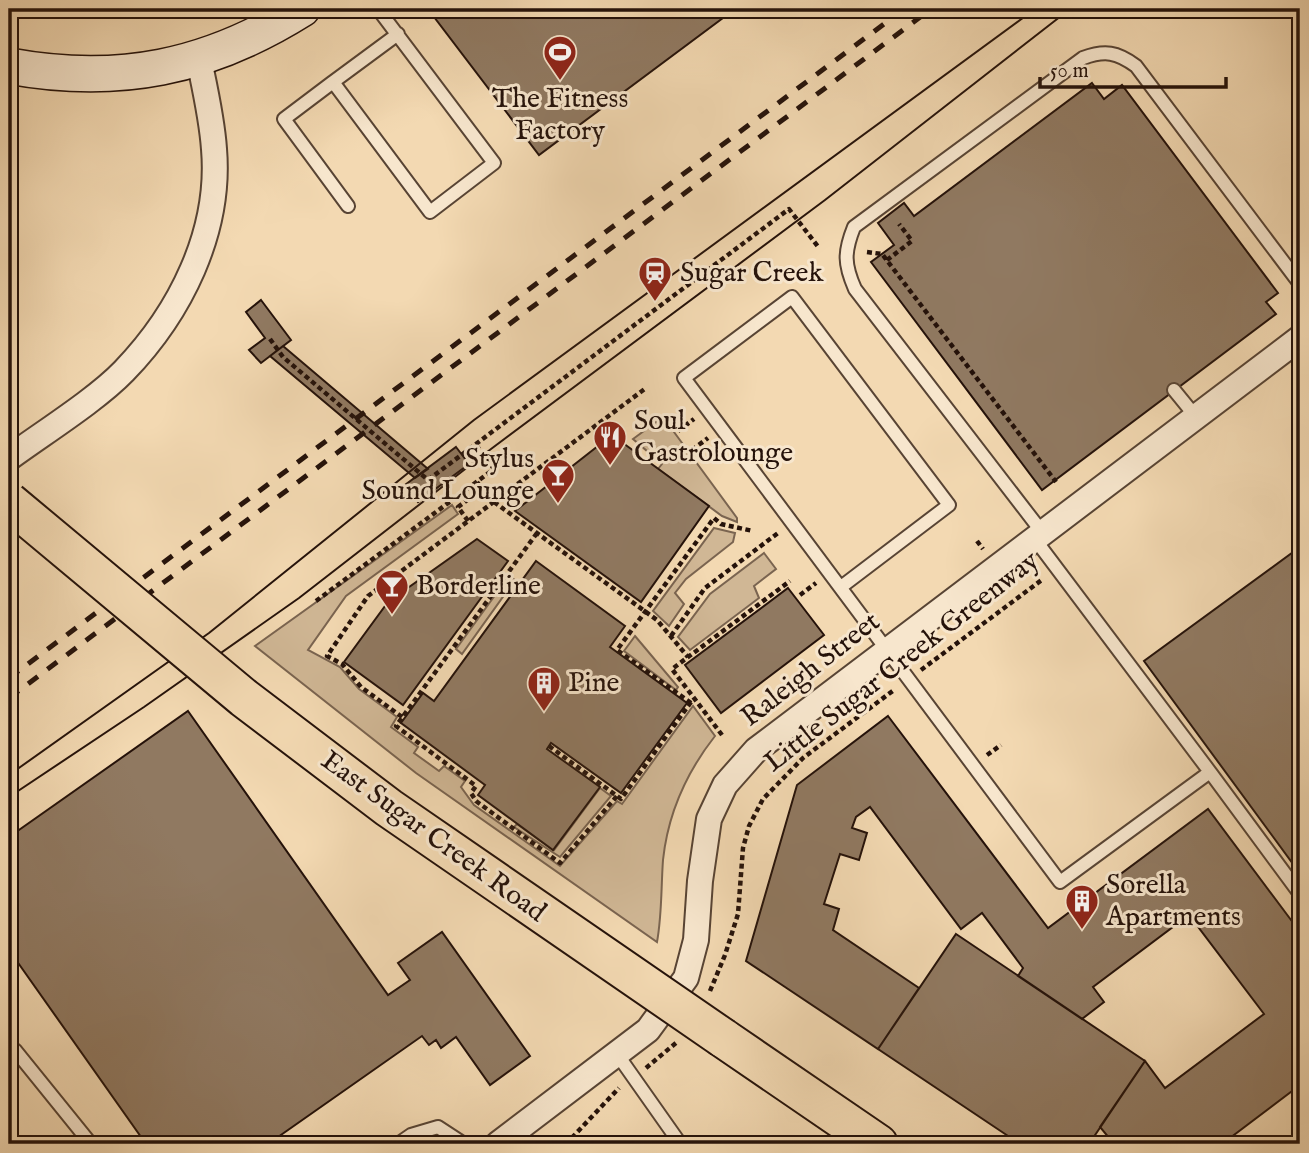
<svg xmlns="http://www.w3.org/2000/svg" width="1309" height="1153" font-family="'IM FELL English',serif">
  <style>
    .grass { fill: #d0b795; stroke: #7a6450; stroke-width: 2 }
    .building { fill: #907961; stroke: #25120a; stroke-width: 2 }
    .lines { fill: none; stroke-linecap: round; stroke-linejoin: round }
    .lane-casing { stroke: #584434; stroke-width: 16 }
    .street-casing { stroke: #584434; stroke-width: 28 }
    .secondary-casing { stroke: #25120a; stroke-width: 38 }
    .primary-casing { stroke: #25120a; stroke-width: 42 }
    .path { stroke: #25120a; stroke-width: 4.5; stroke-dasharray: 5 3.5; stroke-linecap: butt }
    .lane { stroke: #f7e6cd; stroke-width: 12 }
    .street { stroke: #f7e6cd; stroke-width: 24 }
    .secondary { stroke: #f7e6cd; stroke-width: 35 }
    .primary { stroke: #f3d9b2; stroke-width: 38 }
    .tram { stroke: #25120a; stroke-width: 2 }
    .rail { stroke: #25120a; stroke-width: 5; stroke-dasharray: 12 12; stroke-linecap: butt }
    .primary-bridge-casing { stroke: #25120a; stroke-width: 42; stroke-linecap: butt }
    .path-bridge { stroke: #25120a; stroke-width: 4.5; stroke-dasharray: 5 3.5; stroke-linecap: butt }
    .primary-bridge { stroke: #f3d9b2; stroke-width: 38 }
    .labels { text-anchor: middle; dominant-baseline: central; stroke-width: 6; stroke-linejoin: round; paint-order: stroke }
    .poi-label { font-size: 28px; fill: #25120a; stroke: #f7e6cd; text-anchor: start }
    .street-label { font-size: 28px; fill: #25120a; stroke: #f7e6cd }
  </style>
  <rect width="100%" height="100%" fill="#f3d9b2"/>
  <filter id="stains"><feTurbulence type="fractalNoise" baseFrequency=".00286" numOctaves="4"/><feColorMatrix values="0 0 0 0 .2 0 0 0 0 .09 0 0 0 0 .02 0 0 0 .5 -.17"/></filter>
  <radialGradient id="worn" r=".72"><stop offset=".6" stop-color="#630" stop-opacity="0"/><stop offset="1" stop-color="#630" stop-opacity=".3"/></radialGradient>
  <path class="grass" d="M663,417l74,101v4l-15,-6 -64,-47 4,-5 -29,-25z
    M452,505l6,9 -112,82 -38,54 32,17 19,22 38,28 -6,10 27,20 -4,6 25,18 5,-5 21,15 -4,6 13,18 86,61 57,-65 5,3 71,-98 22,30c-29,37 -47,77 -52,124 -2,28 -1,55 -6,82l-241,-169 -161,-127z
    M714,528l21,5 -2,9 -47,37 -11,14 9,11 -15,22 -16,-15z
    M764,553l12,16 -22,17 5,12 -69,52 -12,-13 32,-43z
    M509,576l6,4 -53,74 -6,-5z
    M635,636l43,51 -2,3 -52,-39z
    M600,788l11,8 -51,61 -46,-30 3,-3 37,26z"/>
  <path class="building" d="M428,9h307l-196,146z
    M1092,83l12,16 18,-14 156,208 -12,9 10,12 -234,176 -171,-228 23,-17 -16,-22 26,-20 10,13z
    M261,300l30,40 -30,23 -12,-13 16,-12 -19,-26z
    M283,346l145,123 -13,9 -145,-122z
    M612,435l97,71 -68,96 -126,-91z
    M456,447l13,17 -51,38 -13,-17z
    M477,539l31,22 -105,144 -59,-43 44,-60z
    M1300,547v318l-4,3 -152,-207z
    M536,561l89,65 -15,21 77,56 -66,90 -70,-50 -4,6 53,38 -47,63 -75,-55 7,-10 -84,-62 22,-30 11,8z
    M788,588l36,47 -103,78 -36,-48z
    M188,711l200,284 22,-15 -12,-17 44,-31 88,124 -40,29 -34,-48 -15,11 -5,-8 -7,5 -7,-9 -154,108h-122l-137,-194v-113z
    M888,716l160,212 160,-119 92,123v153l-78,59h-108l-14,-17 45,-66 20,27 99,-74 -75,-99 -96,72 11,15 -22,17 -64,-43 5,-8 -41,-55 -21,16 -91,-122 -14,10 -4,11 15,5 -8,27 -19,-6 -16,50 15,5 -6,21 86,58 -41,61 -132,-88 51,-176z
    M956,934l189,127 -56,83h-69l-142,-95z"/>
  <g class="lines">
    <defs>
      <path id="lane" d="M378,9l116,154 -64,49 -97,-130 65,-48
        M333,82l-49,37 64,87
        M1174,390l22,27
        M1042,532l-187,-243c-11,-25 -11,-37 -1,-62l229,-169c22,-8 34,-6 53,8l164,218
        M841,587l108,-82 -157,-208 -108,81 376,504 150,-110 -176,-234
        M1210,772l90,122
        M15,1050l76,94
        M617,1054l62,88 -3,2
        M398,1144l13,-9 27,-8 26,17"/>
      <path id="street" d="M9,458c34,-25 87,-58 115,-87 56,-58 97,-139 90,-222 -2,-30 -9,-60 -15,-89
        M498,1144l150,-114 38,-52 10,-38 4,-59 9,-62 16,-34 31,-35 544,-412"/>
      <path id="secondary" d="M9,66c109,20 199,2 293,-57"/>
      <path id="primary" d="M723,1038l155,106"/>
    </defs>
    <use href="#lane" class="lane-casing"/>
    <use href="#street" class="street-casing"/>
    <use href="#secondary" class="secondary-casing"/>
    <use href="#primary" class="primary-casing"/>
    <path class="path" d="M867,252l15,2 174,228
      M887,260l25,-19 -13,-17
      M678,431l16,-12
      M692,450l16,-12
      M428,480l361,-271 30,39
      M494,502l163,118 31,37
      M468,521l-10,-14 24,-18 -5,-7
      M537,533l-141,193 80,60 -5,7 5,8 84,62 57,-67
      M977,541l6,8
      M800,595l16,-12
      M316,601l178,-132 -18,-24
      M671,636l34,-48 73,-55
      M921,670l122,-91
      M691,703l-74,-53 97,-132 7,6 32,7
      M402,717l-41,-30 -19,-23 -15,-8 41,-60 278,-208
      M722,735l-50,-66 118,-88
      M549,746l72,53 70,-97
      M987,755l14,-10
      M710,991l15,-36 13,-41 5,-66 6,-22 14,-27 40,-41 91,-68
      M646,1068l31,-26
      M566,1144l53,-56"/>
    <use href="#lane" class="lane"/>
    <use href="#street" class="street"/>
    <use href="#secondary" class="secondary"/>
    <use href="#primary" class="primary"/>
    <path class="tram" d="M9,775l200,-142 265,-213 561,-411
      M9,797l135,-90 155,-109 192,-149 334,-249 245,-191"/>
    <path class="rail" d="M9,678l895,-669
      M9,698l922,-689"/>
    <defs>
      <path id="primary-bridge" d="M9,502l235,196 145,110 334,230"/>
    </defs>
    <use href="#primary-bridge" class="primary-bridge-casing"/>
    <path class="path-bridge" d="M270,339l13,18 145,123"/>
    <use href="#primary-bridge" class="primary-bridge"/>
  </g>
  <defs>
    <symbol id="stadium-pin" viewBox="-11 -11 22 30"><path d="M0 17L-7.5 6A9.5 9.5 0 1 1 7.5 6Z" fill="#8f2418" stroke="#f7e6cd"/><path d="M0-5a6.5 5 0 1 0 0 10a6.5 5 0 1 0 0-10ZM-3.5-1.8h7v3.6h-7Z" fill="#fff"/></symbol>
    <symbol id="station-pin" viewBox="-11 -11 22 30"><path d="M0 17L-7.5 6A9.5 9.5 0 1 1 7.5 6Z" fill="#8f2418" stroke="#f7e6cd"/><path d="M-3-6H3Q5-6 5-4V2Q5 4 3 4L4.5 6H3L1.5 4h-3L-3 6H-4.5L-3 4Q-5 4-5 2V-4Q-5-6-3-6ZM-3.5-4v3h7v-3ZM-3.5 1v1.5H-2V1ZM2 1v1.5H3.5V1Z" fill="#fff"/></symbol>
    <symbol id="restaurant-pin" viewBox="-11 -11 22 30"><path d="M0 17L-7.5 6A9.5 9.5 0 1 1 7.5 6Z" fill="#8f2418" stroke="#f7e6cd"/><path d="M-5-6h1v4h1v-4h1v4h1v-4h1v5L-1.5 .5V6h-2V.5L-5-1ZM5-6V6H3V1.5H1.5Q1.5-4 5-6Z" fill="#fff"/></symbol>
    <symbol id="bar-pin" viewBox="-11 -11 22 30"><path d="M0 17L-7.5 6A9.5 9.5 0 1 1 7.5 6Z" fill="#8f2418" stroke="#f7e6cd"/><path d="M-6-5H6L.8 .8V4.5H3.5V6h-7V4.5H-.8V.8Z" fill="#fff"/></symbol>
    <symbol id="building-pin" viewBox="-11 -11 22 30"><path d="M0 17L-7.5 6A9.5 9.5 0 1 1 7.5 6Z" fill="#8f2418" stroke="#f7e6cd"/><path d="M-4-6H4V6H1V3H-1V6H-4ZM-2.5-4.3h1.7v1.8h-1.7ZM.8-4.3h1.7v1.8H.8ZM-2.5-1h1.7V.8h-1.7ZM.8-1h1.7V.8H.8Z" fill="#fff"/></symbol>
  </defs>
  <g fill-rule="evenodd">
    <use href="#stadium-pin" x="541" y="33" width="38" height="52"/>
    <use href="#station-pin" x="636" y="254" width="38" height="52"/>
    <use href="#restaurant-pin" x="591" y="418" width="38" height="52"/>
    <use href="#bar-pin" x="539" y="456" width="38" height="52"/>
    <use href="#bar-pin" x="373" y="567" width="38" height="52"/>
    <use href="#building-pin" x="525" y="664" width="38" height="52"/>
    <use href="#building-pin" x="1063" y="882" width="38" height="52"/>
  </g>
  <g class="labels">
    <g class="poi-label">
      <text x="560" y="99" text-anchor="middle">The Fitness<tspan x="560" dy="32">Factory</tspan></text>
      <text x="680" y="273">Sugar Creek</text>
      <text x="634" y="421">Soul<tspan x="634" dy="32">Gastrolounge</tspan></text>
      <text x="534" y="459" text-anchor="end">Stylus<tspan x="534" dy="32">Sound Lounge</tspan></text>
      <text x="416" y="586">Borderline</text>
      <text x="568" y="683">Pine</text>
      <text x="1106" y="885">Sorella<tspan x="1106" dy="32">Apartments</tspan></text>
    </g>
    <g class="street-label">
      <text transform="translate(902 662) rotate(-38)">Little Sugar Creek Greenway</text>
      <text transform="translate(811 670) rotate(-38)">Raleigh Street</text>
      <text transform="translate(433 837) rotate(36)">East Sugar Creek Road</text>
    </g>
  </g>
  <rect width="1309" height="1153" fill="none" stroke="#f3d9b2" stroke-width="35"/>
  <rect x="10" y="10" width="1288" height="1132" fill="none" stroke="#25120a" stroke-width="3.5"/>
  <rect x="18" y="18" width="1274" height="1118" fill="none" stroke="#25120a" stroke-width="2"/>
  <path d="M1040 77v10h186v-10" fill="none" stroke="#25120a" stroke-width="3.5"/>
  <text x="1050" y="77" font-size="21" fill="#25120a" stroke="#f7e6cd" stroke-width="5" paint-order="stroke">50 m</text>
  <rect width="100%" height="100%" filter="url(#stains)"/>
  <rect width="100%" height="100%" fill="url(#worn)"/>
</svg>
